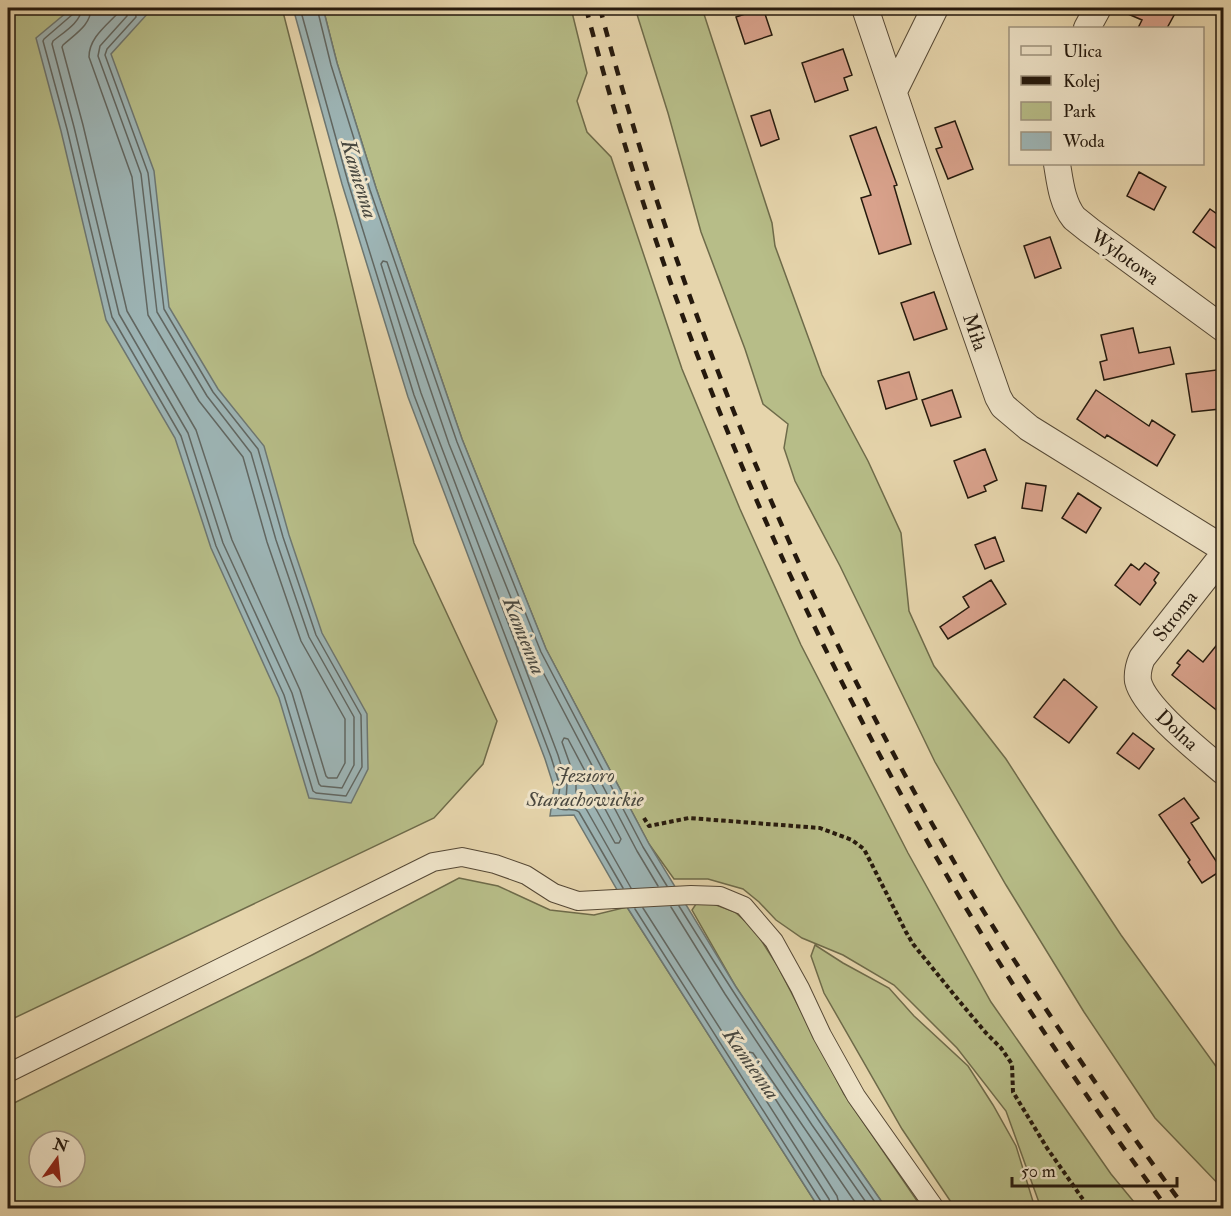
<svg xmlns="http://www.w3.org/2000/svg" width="1231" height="1216" font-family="'IM FELL Double Pica',serif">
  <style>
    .green { fill: #b7bd88; stroke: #6e6b4a; stroke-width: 1.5; fill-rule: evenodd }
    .water { fill: #9db5b6; stroke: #6d7772; stroke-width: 1.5 }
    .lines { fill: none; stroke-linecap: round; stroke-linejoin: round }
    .shore { stroke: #616762; stroke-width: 1.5 }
    .building { fill: #d9a28c; stroke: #25190d; stroke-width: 1.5 }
    .pedestrian-casing { stroke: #554835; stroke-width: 20 }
    .minor-casing { stroke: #554835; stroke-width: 28 }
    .path { stroke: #25190d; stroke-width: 4; stroke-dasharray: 4.5 3; stroke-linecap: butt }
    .pedestrian { stroke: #efe4c9; stroke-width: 18 }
    .minor { stroke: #efe4c9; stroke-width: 26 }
    .rail { stroke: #25190d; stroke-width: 4.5; stroke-dasharray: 10 10; stroke-linecap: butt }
    .labels { text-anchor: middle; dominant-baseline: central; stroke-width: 6; stroke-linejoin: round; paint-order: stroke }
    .street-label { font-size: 20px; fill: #25190d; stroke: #efe4c9 }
    .water-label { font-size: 21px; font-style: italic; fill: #494840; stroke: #efe4c9 }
  </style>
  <rect width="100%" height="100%" fill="#e6d5ac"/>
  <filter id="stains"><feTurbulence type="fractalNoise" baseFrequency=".00333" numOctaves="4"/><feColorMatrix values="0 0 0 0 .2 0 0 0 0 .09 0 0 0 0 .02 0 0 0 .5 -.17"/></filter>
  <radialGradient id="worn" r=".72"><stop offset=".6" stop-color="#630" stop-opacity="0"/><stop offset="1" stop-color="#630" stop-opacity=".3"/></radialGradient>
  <path class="green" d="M8,8h274l54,210 78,325 83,178 -14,43 -49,54 -426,203z
    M323,8h248l16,65 -10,28 10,31 24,25 71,212 58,140 61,136 107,208 83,149 120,172 28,34h-98l-35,-97 -49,-63 -63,-63 -51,-30 -41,-17 -26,-18 -17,-18 -16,-13 -35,-10h-34l-25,-35 -103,-195 -84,-210 -86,-251 -39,-125z
    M635,8h67l70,215 3,23 47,129 46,86 33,72 8,78 25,55 72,93 49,76 66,100 102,141v113l-68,-71 -71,-106 -78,-127 -71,-123 -95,-196 -45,-85 -11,-33 4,-24 -25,-20 -18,-55 -44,-117 -33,-119z
    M459,878l39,8 52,24 44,5 33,-8 192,301h-811v-102l304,-151zM39,1141h36v36h-36z
    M698,901l10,1 27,10 19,17 23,36 67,129 78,114h-36l-63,-91 -87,-130 -44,-77z
    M815,945l28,18 46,25 25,28 54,50 25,39 23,41 19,62h-80l-53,-79 -78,-136 -13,-37z"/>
  <path class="water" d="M72,8h35l43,3 -39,43 43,117 15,136 49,82 46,57 25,89 33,98 45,81 1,55 -17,34 -42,-5 -30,-100 -68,-150 -36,-110 -69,-118 -45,-189 -25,-93z
    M293,8h30l14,55 39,125 86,251 84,210 103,195 87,143 87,130 63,91h-67l-192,-301 -53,-92 -24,1 4,-29 -9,-28 -137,-362 -66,-213z"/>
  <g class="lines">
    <path class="shore" d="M75,8l-2,6 -29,25 -1,2 24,88 45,188 69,119 35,110 68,149 29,96 3,2 30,3 16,-29 -1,-52 -45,-80 -33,-98 -25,-88 -45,-57 -49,-83 -16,-136 -43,-118 2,-6 29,-32 -1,-9
      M82,8c-1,14 -18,24 -29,33l-1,3 22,83 45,187 69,119 35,110 69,150 27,91 2,2 21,2 12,-23v-48l-45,-80 -33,-97 -25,-87 -44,-57 -50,-84 -16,-138 -43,-118 2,-10 27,-30v-8
      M91,8c0,17 -16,26 -28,37l-1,2 21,78 44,186 69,119 36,110 68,150 26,86 2,2h9l8,-15v-44l-44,-78 -34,-99 -24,-85 -44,-56 -51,-86 -16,-138 -43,-120c0,-19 17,-31 29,-44v-5
      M300,8l48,174 66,213 137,362 9,29 -3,22c6,4 15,-1 22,4l44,76
      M317,8l14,57 39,125 87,252 84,210 102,195 24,39
      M564,738l4,1 53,100 -2,4h-4l-23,-41 -5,-5 -11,-5v-11l-14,-39z
      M631,888l-46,-81c-7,-6 -14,-3 -19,-7l1,-15 -9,-30 -137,-362 -40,-129 2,-3 4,1 62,182 85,211 103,196 21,35
      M679,906c64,103 131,203 200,302
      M671,907l54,87 87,131 58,83
      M643,908l186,291 2,9
      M635,909l187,294 1,5
      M840,1208l-3,-12 -89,-140 1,-4 4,1 106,155"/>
  </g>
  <path class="building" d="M763,8l9,27 -27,9 -9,-27z
    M1114,8h64l-11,20h-29l4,-8z
    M843,49l9,26 -8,3 4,12 -33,12 -13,-39z
    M770,110l9,29 -18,7 -10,-30z
    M955,121l18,48 -25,10 -12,-30 6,-2 -7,-19z
    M876,127l21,58 -3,1 17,58 -32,10 -18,-56 10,-3 -21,-59z
    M1139,172l27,15 -12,23 -27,-14z
    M1210,209l14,10v35l-31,-22z
    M1050,237l11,31 -26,10 -11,-32z
    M934,292l13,37 -33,11 -13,-37z
    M1133,328l6,25 31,-6 4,17 -70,16 -4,-18 7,-2 -6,-25z
    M1224,369v33h-5l1,7 -28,3 -6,-38z
    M909,372l8,27 -31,10 -8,-28z
    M952,390l9,27 -30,9 -9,-26z
    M1096,390l53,36 3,-6 23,15 -18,31 -50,-31 -2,3 -28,-19z
    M985,449l12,31 -13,6 2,5 -18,7 -14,-37z
    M1026,483l20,3 -4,25 -20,-3z
    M1078,493l23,15 -15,25 -24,-15z
    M995,537l9,24 -19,8 -10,-24z
    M1145,563l14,10 -5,7 2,3 -16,22 -25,-20 16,-21 8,6z
    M991,580l15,24 -58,35 -8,-12 29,-20 -6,-10z
    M1224,636v80l-52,-41 8,-10 -3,-2 11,-13 15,12z
    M1064,679l33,28 -28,36 -35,-26z
    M1133,733l21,16 -15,20 -22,-16z
    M1184,798l15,20 -8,5 31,47 -20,13 -14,-21 2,-2 -31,-45z"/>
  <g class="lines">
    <defs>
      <path id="pedestrian" d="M8,1073l425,-211 29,-5 33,7 31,11 28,18 24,8 113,-6 29,1 24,10 30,35 26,47 22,47 34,61 79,112"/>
      <path id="minor" d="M865,8l81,240 52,149 5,9 26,22 195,121
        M1087,28l11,-20
        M894,91l41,-83
        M1057,164c3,18 5,39 17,54 5,4 10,8 15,12l135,99
        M1224,554l-82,104c-3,7 -5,15 -4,23 6,27 64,72 86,91"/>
    </defs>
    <use href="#pedestrian" class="pedestrian-casing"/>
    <use href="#minor" class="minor-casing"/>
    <path class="path" d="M644,818l5,8 40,-8 131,10 32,12 12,9 42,83 7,12 47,58 26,31 15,15 11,16 1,28 34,56 42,60"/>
    <use href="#pedestrian" class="pedestrian"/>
    <use href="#minor" class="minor"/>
    <path class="rail" d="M586,8c83,319 216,627 386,910 60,100 126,196 195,290
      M600,8c82,313 215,627 384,904 63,102 130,200 201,296"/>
  </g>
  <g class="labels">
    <g class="street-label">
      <text transform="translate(1125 257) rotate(36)">Wylotowa</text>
      <text transform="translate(975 332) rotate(71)">Miła</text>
      <text transform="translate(1175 616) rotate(-52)">Stroma</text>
      <text transform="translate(1177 730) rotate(43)">Dolna</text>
    </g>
    <g class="water-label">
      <text transform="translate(359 179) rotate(73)">Kamienna</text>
      <text transform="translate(524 636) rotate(68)">Kamienna</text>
      <text x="585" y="775">Jezioro<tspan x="585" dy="24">Starachowickie</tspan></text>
      <text transform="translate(751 1064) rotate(55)">Kamienna</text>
    </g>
  </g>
  <rect width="1231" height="1216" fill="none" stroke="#e6d5ac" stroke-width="30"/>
  <rect x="9" y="9" width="1213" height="1198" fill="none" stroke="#25190d" stroke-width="3"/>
  <rect x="15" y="15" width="1201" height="1186" fill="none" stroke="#25190d" stroke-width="1.5"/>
  <rect x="1009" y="27" width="195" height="138" fill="#efe4c9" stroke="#9e937e" stroke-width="1.5"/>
  <rect x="1021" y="46" width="30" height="9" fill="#efe4c9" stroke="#9e937e" stroke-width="1.5"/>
  <text x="1063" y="57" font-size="18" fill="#25190d">Ulica</text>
  <rect x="1021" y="76" width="30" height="9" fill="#25190d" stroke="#9e937e" stroke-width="1.5"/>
  <text x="1063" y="87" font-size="18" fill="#25190d">Kolej</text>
  <rect x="1021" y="102" width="30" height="18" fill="#b7bd88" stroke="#9e937e" stroke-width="1.5"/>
  <text x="1063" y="117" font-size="18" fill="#25190d">Park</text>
  <rect x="1021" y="132" width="30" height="18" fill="#9db5b6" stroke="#9e937e" stroke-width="1.5"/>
  <text x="1063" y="147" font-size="18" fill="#25190d">Woda</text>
  <g transform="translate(57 1159) rotate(15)"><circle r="28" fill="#efe4c9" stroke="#9e937e" stroke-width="1.5"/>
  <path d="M0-4.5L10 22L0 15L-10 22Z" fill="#8f2418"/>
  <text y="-9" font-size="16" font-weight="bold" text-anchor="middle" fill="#25190d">N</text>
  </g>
  <path d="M1012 1177v9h165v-9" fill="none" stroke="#25190d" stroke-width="3"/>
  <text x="1021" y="1177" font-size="18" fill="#25190d" stroke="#efe4c9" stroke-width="4.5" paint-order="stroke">50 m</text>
  <rect width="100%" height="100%" filter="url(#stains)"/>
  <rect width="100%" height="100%" fill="url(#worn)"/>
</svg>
